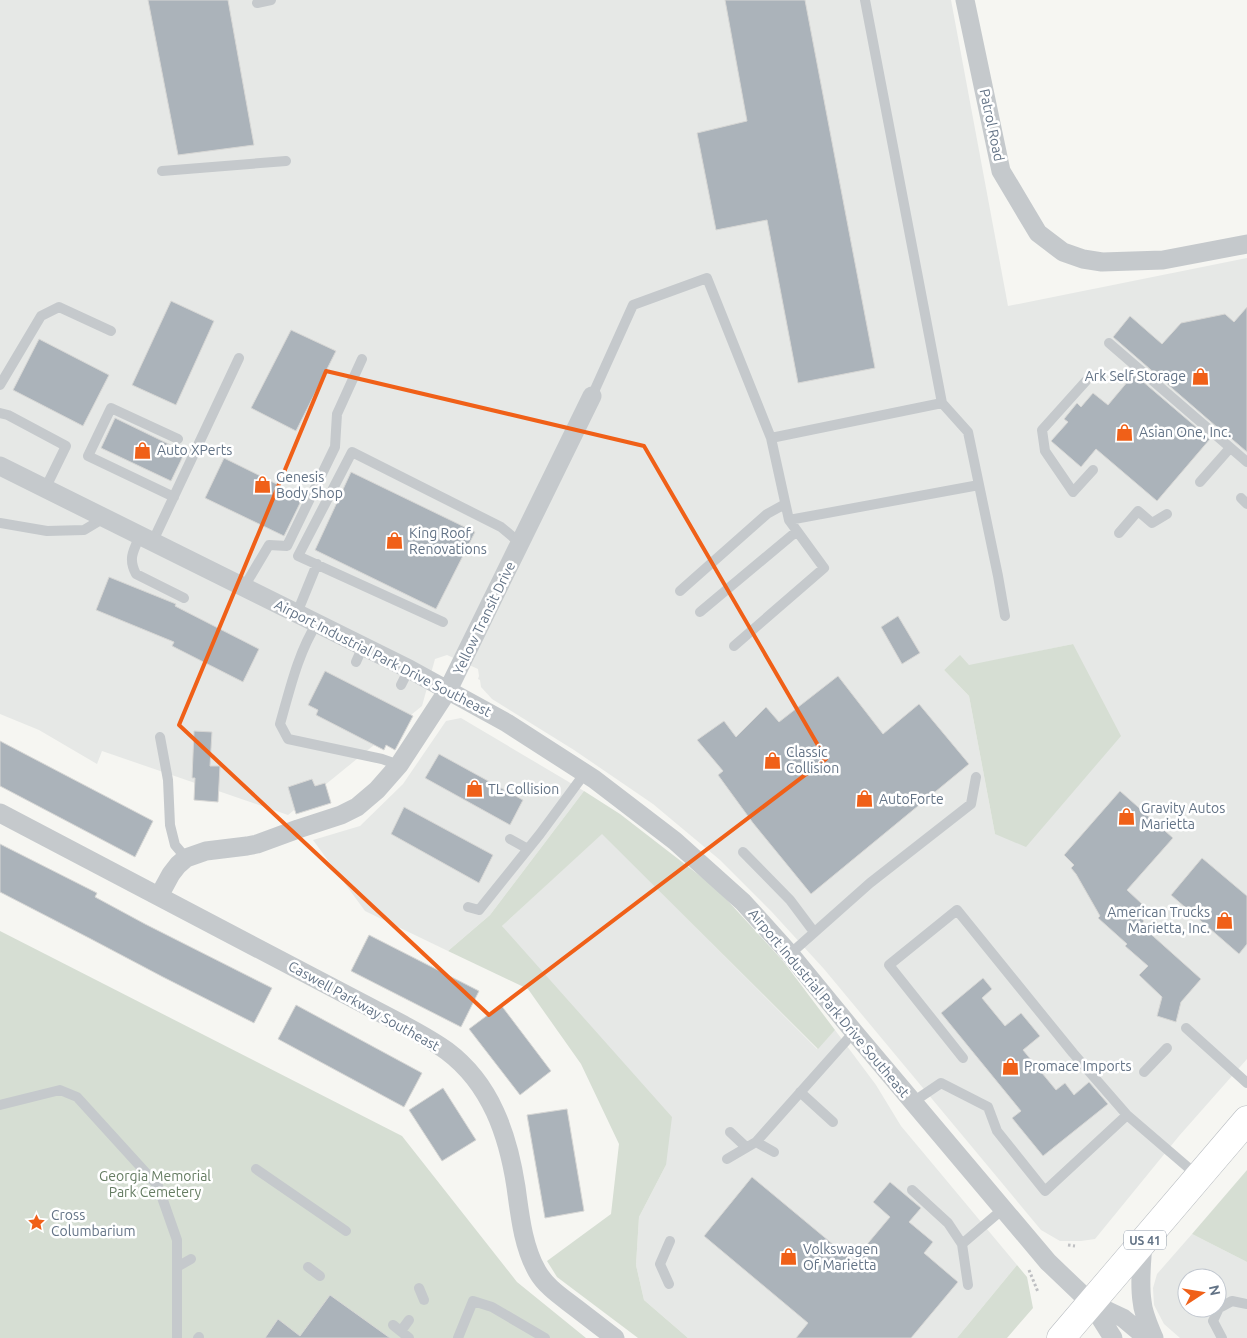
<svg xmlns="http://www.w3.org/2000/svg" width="1247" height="1338" font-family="Ubuntu,sans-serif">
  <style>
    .built { fill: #e6e8e6; fill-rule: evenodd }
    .green { fill: #d6ded3 }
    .building { fill: #abb3ba; stroke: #d7d7d5 }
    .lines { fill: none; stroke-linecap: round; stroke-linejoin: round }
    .primary-casing { stroke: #b8bcc0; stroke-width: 29 }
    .path { stroke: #bfc0c3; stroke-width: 3; stroke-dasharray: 2.5 2.5; stroke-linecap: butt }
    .service { stroke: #c5c9cc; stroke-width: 10 }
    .minor { stroke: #c5c9cc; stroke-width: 19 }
    .primary { stroke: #fff; stroke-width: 28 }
    .marked { fill: none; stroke: #f06018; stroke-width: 4; stroke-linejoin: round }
    .labels { text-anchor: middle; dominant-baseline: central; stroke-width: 5; stroke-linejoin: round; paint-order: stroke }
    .shield { fill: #fff; stroke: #929daa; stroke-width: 1 }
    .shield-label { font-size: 12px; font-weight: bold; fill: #637386 }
    .street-label { font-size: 14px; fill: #637386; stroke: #fff }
    .poi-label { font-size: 14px; fill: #637386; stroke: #fff; text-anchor: start }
    .park-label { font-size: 14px; fill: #657c62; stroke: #fff }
  </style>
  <rect width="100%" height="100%" fill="#f6f6f2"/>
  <path class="built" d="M0,0h951l57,306 239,-48v801l-68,77 -84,103 -14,2h-21l-19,-11 -217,-261 -53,-58 -51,-51 -67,-56 -79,-54 -82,-51 -11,-12 -1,-7 -2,-1 1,-3 -1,-7 -31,-14 -12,4 -13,47 -134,109 -186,-64 -5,13 -58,-34 -39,-16zM1073,644l-78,190 -26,-138 -25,-26 16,-14 8,10z
    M461,718l123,73 -94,124 -42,36 -83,-40 -52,-71 47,-14 43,-42 43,-63z
    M602,833l215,216 18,-19 41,55 25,41 116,139 -60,73h-269l-44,-38 -8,-35 3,-48 27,-52 -164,-239z
    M1192,1234l55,28v76h-67l-16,-14 -10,-19 -1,-17 4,-14zM1187,1278h30v30h-30z"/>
  <path class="green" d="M1073,644l48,92 -95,111 -31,-13 -26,-138 -25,-26 16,-15 9,10z
    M584,791l36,23 97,75 66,72 52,69 -17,19 -216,-215 -100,92 170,191 -6,48 -27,52 -3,48 8,35 44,38h-50l-81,-61 -10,-16 64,-47 8,-70 -38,-80 -53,-75 -80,-38 42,-36z
    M0,931l402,205 115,146 69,56h-586z
    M1247,1170v92l-55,-28z
    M1017,1265l10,12 6,31 -26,30h-50z"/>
  <path class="building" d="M148,0h80l26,145 -76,10z
    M725,0h80l70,368 -77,15 -31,-163 -51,10 -19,-97 50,-12z
    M171,301l43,20 -38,84 -44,-20z
    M1247,307v145l-28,-24h-1l-105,-91 17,-21 32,28 19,-21 44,-9 9,8z
    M291,330l45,21 -40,80 -45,-23z
    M39,339l70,36 -26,51 -70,-36z
    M1134,374l76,65 -53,62 -61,-52 -15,18 -30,-26 17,-19 -4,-3 13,-16 4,4 12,-14 15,12z
    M115,418l70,34 -14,29 -70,-33z
    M224,458l79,39 -19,39 -79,-38z
    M351,472l124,60 -39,77 -121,-59z
    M109,577l67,27 -1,2 84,43 -16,33 -71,-36 2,-4 -78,-32z
    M898,616l22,37 -18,11 -21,-37z
    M325,671l88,45 -18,34 -9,-5 -2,5 -68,-35 2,-5 -10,-5z
    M838,676l45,58 36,-30 50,60 -158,130 -58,-71 -35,-48 5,-4 -26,-31 27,-19 12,16 30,-30 13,15z
    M194,731l18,1 -2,34h10l-2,36 -24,-2 1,-22h-3z
    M0,741l153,80 -18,36 -135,-71z
    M439,754l84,46 -13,25 -85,-47z
    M312,779l3,7 10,-3 6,20 -35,11 -8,-27z
    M1120,791l53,47 -46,52 15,14 2,24 57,51 -20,23 -5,20 -19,-6 5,-19 -23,-22 9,-9 -23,-20 2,-2 -29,-26 2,-2 -24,-42 -5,-6 3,-3 -10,-10z
    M404,807l89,48 -14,28 -88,-49z
    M0,844l97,49 -2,4 50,27 127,64 -18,35 -91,-46 -72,-38 -91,-47z
    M1202,858l45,38v48l-8,10 -68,-59z
    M369,935l110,56 -18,36 -110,-56z
    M983,978l9,11 -10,9 23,28 16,-13 19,23 -17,14 33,40 9,-7 9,12 15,-13 19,22 -65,52 -31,-38 9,-7 -80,-98z
    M296,1005l126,68 -18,34 -126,-68z
    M501,1005l50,66 -31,24 -51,-66z
    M443,1088l33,52 -34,21 -33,-51z
    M567,1109l17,102 -39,7 -18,-103z
    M752,1177l101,84 37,-44 -17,-15 17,-20 31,26 -12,14 24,20 -9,11 34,29 -47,56h-115l12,-15 -104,-87z
    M330,1295l60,43h-125l13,-19 22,17z"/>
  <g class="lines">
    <defs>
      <path id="primary" d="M1061,1338l186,-218"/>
    </defs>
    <use href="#primary" class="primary-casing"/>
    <path class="path" d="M1068,1245l7,1
      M1029,1270l9,22"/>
    <path class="service" d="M865,0l77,403 -171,35 18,82 190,-35
      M257,3l14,-3
      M162,171l124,-10
      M1109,343l138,119
      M1086,381l-44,49 3,21 28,41 20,-22
      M0,385l41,-69 18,-9 52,24
      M592,396l41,-91 74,-27 64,160
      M942,403l26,29 30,144 7,40
      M0,413l8,2 58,31 -21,43
      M1200,482l30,-34
      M174,497l-86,-41 23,-48 67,31
      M1241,498l6,6
      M0,523l47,8 37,-1 20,-12
      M1119,533l19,-22 14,12 15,-9
      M140,536c-7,15 -12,23 -4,38l48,24
      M152,543l87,-185
      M244,587l25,-42 18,1 48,-99 2,-33 25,-55
      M680,591l87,-77 18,-10
      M700,612l97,-81
      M297,613l20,-49
      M443,622l-145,-66 54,-104 149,75 19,16
      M317,623c-19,30 -27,66 -37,101l8,15 94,20 17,6
      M734,646l90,-78 -35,-48
      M356,662l7,-16
      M401,685l8,-16
      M160,737l8,43 2,45 5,20 11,13
      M510,839l18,10
      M743,852l47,48 24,32
      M468,907l11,3 61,-76 45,-61
      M790,954l80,-71 101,-79 5,-27
      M1186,1028l61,55
      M963,1058l-74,-93 68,-55 116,143 54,62
      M1144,1072l23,-24
      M800,1092l33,30
      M913,1102l28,-19 47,24 9,24 48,60 82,-76 71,61
      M0,1105l60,-15 17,7 81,89 19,54v98
      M730,1132l16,15
      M756,1142l18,10
      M727,1159l29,-17 98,-110
      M256,1169l90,62
      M912,1190l36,33 14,21 6,41
      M962,1244l41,-35
      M177,1267l14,-8
      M308,1267l12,9
      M669,1284l-9,-20 10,-23
      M419,1288l5,12
      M393,1325l16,13
      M401,1331l8,-11
      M198,1338l1,-1
      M458,1338l15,-37 19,6 53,31
      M1222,1338l-9,-17 6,-13 13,-7 15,3"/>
    <path class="minor" d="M965,0l36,171 37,62 25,19 20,7 19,3 61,-2 84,-16
      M0,466l409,203 98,54 87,56 81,62 68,61 47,52 64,78 194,230 43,41 22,35
      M0,813l398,209c17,9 34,18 49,29 44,33 61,84 69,136 4,29 7,59 21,84 9,16 25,26 39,37 13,10 26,20 39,30
      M159,896l12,-22 7,-9 8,-7 20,-7 41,-5 10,-2 41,-15 43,-14 16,-8 20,-17 22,-25 49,-75 144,-294
      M1143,1242c-1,19 -4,39 -1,59 1,13 7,25 12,37
      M1091,1303l32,15 24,20"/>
    <use href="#primary" class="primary"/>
  </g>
  <path class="marked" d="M326,371l318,75 182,313 -337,256 -310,-290z"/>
  <defs>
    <symbol id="shop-bare" viewBox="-9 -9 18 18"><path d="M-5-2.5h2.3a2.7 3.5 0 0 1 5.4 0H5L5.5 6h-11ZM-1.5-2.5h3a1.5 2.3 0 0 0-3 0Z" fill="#f06018" stroke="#fff" stroke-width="2.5" paint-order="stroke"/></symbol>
    <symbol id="sight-bare" viewBox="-9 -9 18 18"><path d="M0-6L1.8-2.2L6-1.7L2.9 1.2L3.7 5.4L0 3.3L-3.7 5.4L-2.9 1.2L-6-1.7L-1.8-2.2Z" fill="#f06018" stroke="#fff" stroke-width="2.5" paint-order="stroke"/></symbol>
  </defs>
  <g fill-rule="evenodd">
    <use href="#shop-bare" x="1188" y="364" width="25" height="25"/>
    <use href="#shop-bare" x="1112" y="420" width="25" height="25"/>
    <use href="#shop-bare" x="130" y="438" width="25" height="25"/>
    <use href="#shop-bare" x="250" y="472" width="25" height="25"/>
    <use href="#shop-bare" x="382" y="528" width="25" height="25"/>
    <use href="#shop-bare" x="760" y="748" width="25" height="25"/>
    <use href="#shop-bare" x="462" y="776" width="25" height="25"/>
    <use href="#shop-bare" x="852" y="786" width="25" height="25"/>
    <use href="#shop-bare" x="1114" y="804" width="25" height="25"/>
    <use href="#shop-bare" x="1212" y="908" width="25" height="25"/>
    <use href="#shop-bare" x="998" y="1054" width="25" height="25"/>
    <use href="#sight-bare" x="24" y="1210" width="25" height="25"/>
    <use href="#shop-bare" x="776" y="1244" width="25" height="25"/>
  </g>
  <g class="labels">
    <rect class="shield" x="1124" y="1230.5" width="42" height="19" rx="4"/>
    <g class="shield-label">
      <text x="1145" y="1240">US 41</text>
    </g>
    <g class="street-label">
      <text transform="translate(992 125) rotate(78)">Patrol Road</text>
      <text transform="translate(484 618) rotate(-64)">Yellow Transit Drive</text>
      <text transform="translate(383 658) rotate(27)">Airport Industrial Park Drive Southeast</text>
      <text transform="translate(829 1003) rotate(50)">Airport Industrial Park Drive Southeast</text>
      <text transform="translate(364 1006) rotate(29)">Caswell Parkway Southeast</text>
    </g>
    <g class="poi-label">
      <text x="1186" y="376" text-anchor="end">Ark Self Storage</text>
      <text x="1139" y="432">Asian One, Inc.</text>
      <text x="157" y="450">Auto XPerts</text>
      <text x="276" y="477">Genesis<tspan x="276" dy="16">Body Shop</tspan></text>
      <text x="409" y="533">King Roof<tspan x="409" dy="16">Renovations</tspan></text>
      <text x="786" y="752">Classic<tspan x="786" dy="16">Collision</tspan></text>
      <text x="488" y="789">TL Collision</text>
      <text x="879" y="799">AutoForte</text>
      <text x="1141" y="808">Gravity Autos<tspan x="1141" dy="16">Marietta</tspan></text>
      <text x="1210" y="912" text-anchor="end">American Trucks<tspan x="1210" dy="16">Marietta, Inc.</tspan></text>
      <text x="1024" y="1066">Promace Imports</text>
      <text x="51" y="1215">Cross<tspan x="51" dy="16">Columbarium</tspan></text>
      <text x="803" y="1249">Volkswagen<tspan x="803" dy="16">Of Marietta</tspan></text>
    </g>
    <g class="park-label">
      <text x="155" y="1176">Georgia Memorial<tspan x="155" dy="16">Park Cemetery</tspan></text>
    </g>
  </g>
  <g transform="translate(1202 1293) rotate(78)"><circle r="24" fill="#ffffff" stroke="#c1c7cf"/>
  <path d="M0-4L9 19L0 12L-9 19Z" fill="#f06018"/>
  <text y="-8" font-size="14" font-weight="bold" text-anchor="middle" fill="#637386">N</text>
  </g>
</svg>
